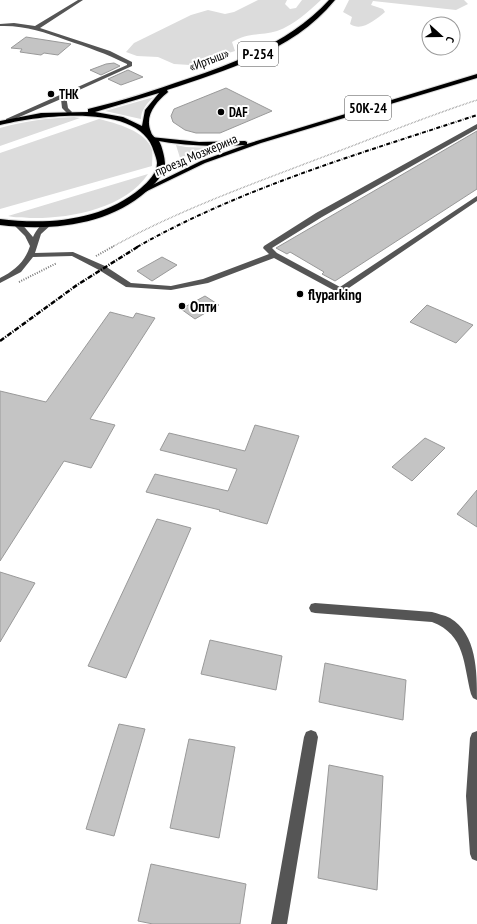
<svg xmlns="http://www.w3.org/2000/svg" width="477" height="924" font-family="'PT Sans Narrow',sans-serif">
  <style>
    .green { fill: #dcdcdc }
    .building { fill: #c4c4c4; stroke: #999 }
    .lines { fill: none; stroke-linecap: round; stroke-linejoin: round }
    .major-casing { stroke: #dbdbdb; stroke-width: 2 }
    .highway-casing { stroke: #dbdbdb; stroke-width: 2 }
    .path-far1 { stroke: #777; stroke-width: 1.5; stroke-dasharray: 0.5 1; stroke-linecap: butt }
    .path { stroke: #777; stroke-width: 2; stroke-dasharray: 1 1.5; stroke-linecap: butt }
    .minor { fill: #555; fill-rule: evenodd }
    .major { fill: #000; fill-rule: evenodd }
    .highway { fill: #000; fill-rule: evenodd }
    .rail-far1 { stroke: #000; stroke-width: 2; stroke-dasharray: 4 1.5 0.5 1.5; stroke-linecap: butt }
    .rail { stroke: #000; stroke-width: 2.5; stroke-dasharray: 5 1.5 1 1.5; stroke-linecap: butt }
    .poi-dot { fill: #000; stroke: #fff; stroke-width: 1.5 }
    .labels { text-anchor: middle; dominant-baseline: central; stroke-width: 4; stroke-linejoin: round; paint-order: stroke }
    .far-street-label { font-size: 13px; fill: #000; stroke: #fff }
    .far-poi-label { font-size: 13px; font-weight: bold; fill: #000; stroke: #fff; text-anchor: start }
    .shield { fill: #fff; stroke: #4c4c4c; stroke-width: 1 }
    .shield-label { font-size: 14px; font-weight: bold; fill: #000 }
    .poi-label { font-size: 15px; font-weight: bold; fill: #000; stroke: #fff; text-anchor: start }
  </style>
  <rect width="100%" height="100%" fill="#fff"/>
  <path class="green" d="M258,0h29l-2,4 5,5 6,-1 6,-8h19c-13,12 -27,25 -44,31 -16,5 -28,1 -45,11l3,9 -45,14 -16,-1 -16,-7 -21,-1 -11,-4 8,-9 57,-28 17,-5 17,4 9,-2z
    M349,0h115l4,4 -12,6 -83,-9 -2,4 12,4 2,3c-10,8 -23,20 -35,12l2,-7 -9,-5z
    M154,97c-7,6 -13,13 -13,22l-36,-8z
    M74,117l6,1 -80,28v-18c25,-7 48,-10 74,-11z
    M99,119c16,4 48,12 53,31 1,5 0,11 0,16l-152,43v-56z
    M176,145l10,2 28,1 -34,10z
    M148,174c-23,35 -80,45 -118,44 -7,-1 -15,0 -22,-2z"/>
  <path class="building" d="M26,37l45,7 -13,11 -14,-2 -3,2 -21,-3 2,-3 -11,-1z
    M114,63l6,3 -19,9 -11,-5 16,-6z
    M128,70l15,7 -22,8 -13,-6z
    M226,88l46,23 -52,22h-24l-11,-3 -12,-8 -2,-6 3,-7z
    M477,131v58l-142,92 -13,-7 2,-2 -34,-20 -3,2 -11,-6z
    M162,257l15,8 -25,16 -15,-10z
    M205,296l14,9 -24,14 -14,-10z
    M427,305l46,20 -17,18 -46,-21z
    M110,312l23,6 3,-5 19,5 -65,101 25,6 -24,43 -27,-7 -64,100v-170l46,11z
    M255,425l44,11 -32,88 -48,-13 1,-1 -74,-18 9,-18 73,17 9,-22 -77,-19 9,-17 76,18z
    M425,438l20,10 -33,33 -20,-14z
    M477,490v37l-20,-13z
    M157,519l34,9 -65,150 -38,-12z
    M0,572l35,11 -35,59z
    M210,640l72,16 -6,34 -75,-16z
    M325,663l81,17 -3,40 -84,-18z
    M119,724l26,5 -31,107 -28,-7z
    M189,739l46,8 -16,91 -49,-10z
    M329,765l54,11 -6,114 -59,-12z
    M151,864l95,20 -6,40h-87l-15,-3z"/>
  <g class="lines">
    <defs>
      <path id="major" d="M477,74v4l-216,65 -56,20 -60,29 -5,-1 61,-30 44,-16c-31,2 -61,1 -92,-5l-3,-2 1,-1 48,5 46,-1 2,1v2z"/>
      <path id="highway" d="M329,0h6c-41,51 -109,70 -168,90l1,2 -1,1c-11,9 -23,23 -16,39 1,4 5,6 8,9 3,5 6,17 6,23 -1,11 -11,21 -18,27 -39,35 -97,40 -147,34v-6c48,6 102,2 141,-31 7,-6 16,-15 16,-25 0,-3 -2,-8 -3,-11 -13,-51 -117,-36 -154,-27v-4l41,-8 47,-1v-3c34,-8 67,-19 99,-30 53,-18 104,-38 142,-79zM159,93l-14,17 -3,16 -19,-9 -28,-5z"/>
    </defs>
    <use href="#major" class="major-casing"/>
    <use href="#highway" class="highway-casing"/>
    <path class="path-far1" d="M112,247c65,-36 135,-61 203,-87 54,-20 107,-42 162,-60"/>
    <path class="path" d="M96,256l18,-10
      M19,282l38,-19"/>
    <path class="minor" d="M78,0h5l-43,28 70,23 22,11v4l-66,30 2,12 4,4 -1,1h-4l-5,-5 -1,-9 -51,22h-4v-2l121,-54v-1c-20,-10 -40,-17 -61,-24 -22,-8 -42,-15 -66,-14v-2l14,-1 21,3z
      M477,124v5l-155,88 -50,31 5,5 63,34 137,-91v5l-134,91h-6l-63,-34 -66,25 -37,7 -45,-3 -27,-17 -27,-14 -39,1 -12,15 -21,11v-5c14,-7 25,-16 30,-32l-5,-10 -12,-12 4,-2h3l13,15c3,-7 9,-16 18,-15l1,2 -11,10 -6,19 38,-1 32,14 26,17 40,3 32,-7 66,-25 -6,-6 1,-2 52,-33z
      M315,603l117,9c6,2 12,3 18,6 27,16 27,54 27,82l-4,-2 -2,-4c-8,-30 -5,-59 -39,-72l-117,-9 -4,-1 -2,-4 2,-4z
      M311,730l5,2 2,5 -31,187h-16l33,-187 2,-5z
      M477,731v130l-5,-2 -2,-5 -4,-58 4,-58 2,-5z"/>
    <use href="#major" class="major"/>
    <use href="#highway" class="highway"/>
    <path class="rail-far1" d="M137,247c106,-60 225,-94 340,-132"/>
    <path class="rail" d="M0,341l77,-56 62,-39"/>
  </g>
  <g class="poi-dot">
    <circle cx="51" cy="94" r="4"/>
    <circle cx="221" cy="112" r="4"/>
    <circle cx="300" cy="294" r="4"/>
    <circle cx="182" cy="306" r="4"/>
  </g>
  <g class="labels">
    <g class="far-street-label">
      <text transform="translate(209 60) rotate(-21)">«Иртыш»</text>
      <text transform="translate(196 155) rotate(-23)">проезд Мозжерина</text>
    </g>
    <g class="far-poi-label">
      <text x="59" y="94">ТНК</text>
      <text x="229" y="112">DAF</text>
    </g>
    <g class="shield">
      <rect x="238" y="42" width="40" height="24" rx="3"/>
      <rect x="345" y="96" width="46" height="24" rx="3"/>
    </g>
    <g class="shield-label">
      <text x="258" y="54">Р-254</text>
      <text x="368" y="108">50К-24</text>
    </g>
    <g class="poi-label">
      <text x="308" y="294">flyparking</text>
      <text x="190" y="306">Опти</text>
    </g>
  </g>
  <g transform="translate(441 36) rotate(111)"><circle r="19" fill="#ffffff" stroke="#999999"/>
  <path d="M0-3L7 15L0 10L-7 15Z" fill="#000000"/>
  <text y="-6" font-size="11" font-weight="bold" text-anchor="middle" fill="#000000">С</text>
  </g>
</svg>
